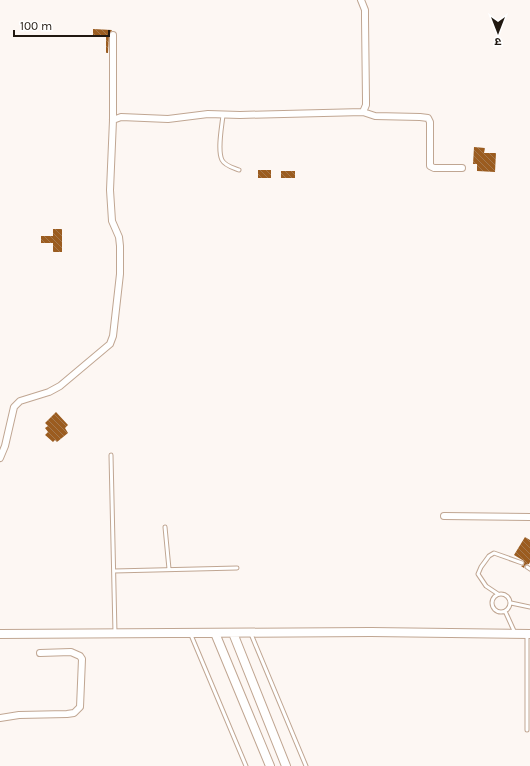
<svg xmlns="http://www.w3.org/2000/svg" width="530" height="766" font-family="Karla,'Noto Sans Devanagari',sans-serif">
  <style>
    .building { fill: url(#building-back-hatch) }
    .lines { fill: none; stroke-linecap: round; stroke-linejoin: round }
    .service-casing { stroke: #c0a692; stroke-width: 5 }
    .minor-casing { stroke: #c0a692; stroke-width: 8 }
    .tertiary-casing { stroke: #c0a692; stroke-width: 10 }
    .service { stroke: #fff; stroke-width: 3 }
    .minor { stroke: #fff; stroke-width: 6 }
    .tertiary { stroke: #fff; stroke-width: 8 }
  </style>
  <defs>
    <pattern id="building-back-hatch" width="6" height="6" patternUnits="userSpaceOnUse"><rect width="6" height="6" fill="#9b5c1f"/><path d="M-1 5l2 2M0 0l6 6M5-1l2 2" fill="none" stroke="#a5784d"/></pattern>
  </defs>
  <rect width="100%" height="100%" fill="#fdf7f3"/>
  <path class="building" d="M93,29l19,1 -3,5 -1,18h-2v-16l-13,-1z
    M474,147l11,1 -1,5h12l-1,19 -18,-1v-7h-4z
    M258,170h13v8h-13z
    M281,171h14v7h-14z
    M53,229h9v23h-9v-9h-12v-7h12z
    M56,412l12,13 -3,3 3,5 -11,9 -2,-2 -2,2 -8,-7 3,-3 -3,-4 3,-2 -3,-3z
    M525,537l5,3v22l-1,2 -4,1 -1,3 -3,-2 3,-1v-4l-10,-6z"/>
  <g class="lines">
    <defs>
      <path id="service" d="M223,115c-1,11 -6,35 -1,45 3,6 12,8 17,10
        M111,455l4,178
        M165,527l4,42
        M527,567l3,2
        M114,571l123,-3
        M492 603a9 9 0 1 1 18 0a9 9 0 1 1-18 0Z
        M498,594l-12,-8 -8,-12 3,-7 8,-11 5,-3 28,10
        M511,603l19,4
        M505,611l10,22
        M251,634l55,132
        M527,634v96
        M191,635l55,131"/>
      <path id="minor" d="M363,112l12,4 45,1 8,1 2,4v44l4,2h28
        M113,120l8,-3 47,2 40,-5 32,1 123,-3 3,-7v-5l-1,-81v-9l-4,-10
        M0,458l5,-12 9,-39 6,-6 29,-9 11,-6 50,-42 3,-8 7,-62v-28l-1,-9 -7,-16 -2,-31 3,-70v-85
        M444,516l86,1
        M0,718l19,-3 48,-1 7,-1 6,-6 2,-48 -2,-3 -9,-4 -31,1"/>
      <path id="tertiary" d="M215,633l55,133
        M233,633l53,133
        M0,634l371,-2 159,2"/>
    </defs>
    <use href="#service" class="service-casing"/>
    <use href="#minor" class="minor-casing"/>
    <use href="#tertiary" class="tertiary-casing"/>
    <use href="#service" class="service"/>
    <use href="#minor" class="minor"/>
    <use href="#tertiary" class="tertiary"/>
  </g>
  <g transform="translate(498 32) rotate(180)" stroke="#ffffff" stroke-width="3" paint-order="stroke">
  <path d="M0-3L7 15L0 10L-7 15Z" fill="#211810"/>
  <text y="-6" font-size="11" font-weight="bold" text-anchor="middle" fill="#211810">उ</text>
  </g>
  <path d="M14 30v6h95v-6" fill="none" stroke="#211810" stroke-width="2"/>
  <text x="20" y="30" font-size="12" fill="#211810" stroke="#ffffff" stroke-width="3" paint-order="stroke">100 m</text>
</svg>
